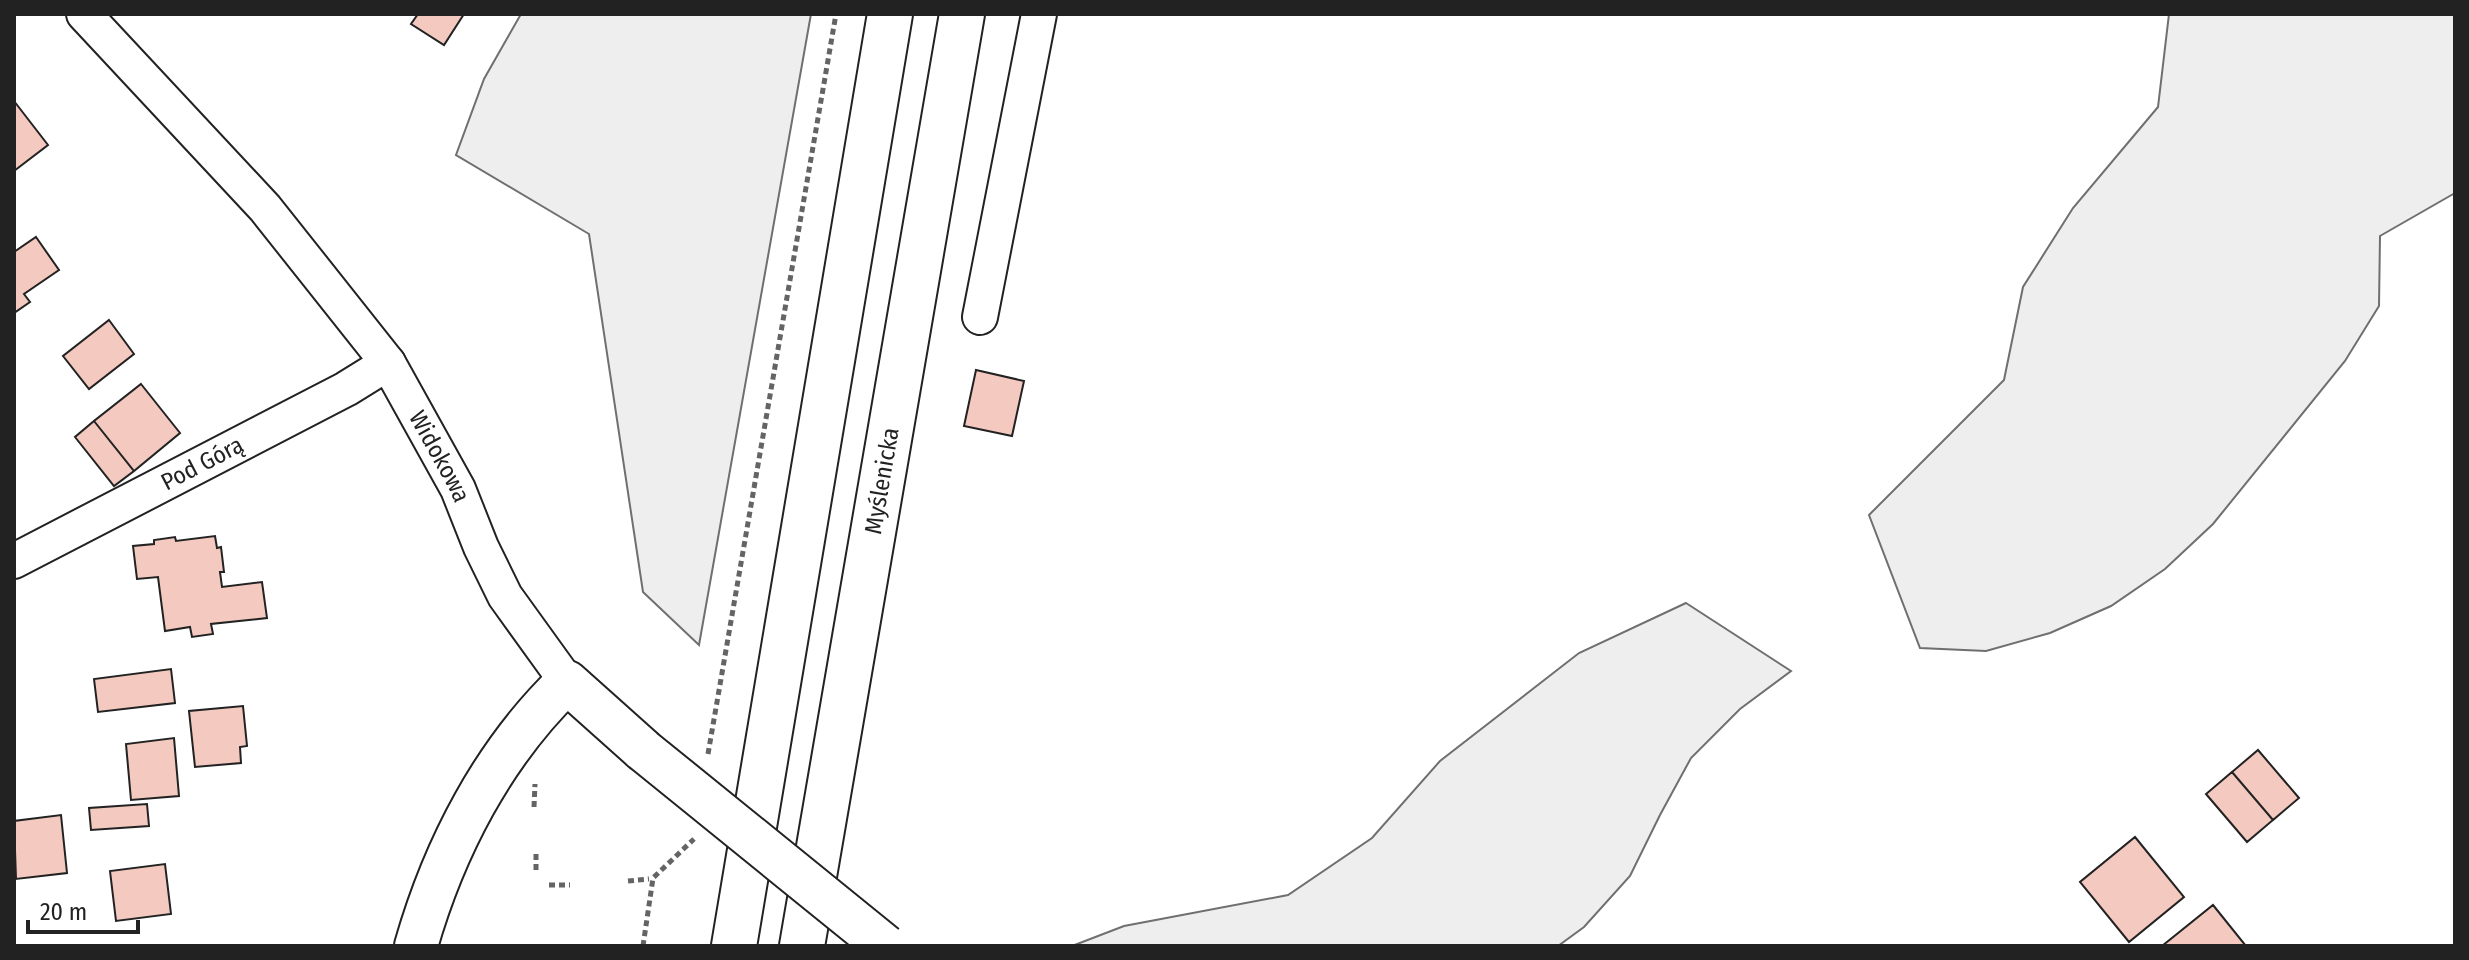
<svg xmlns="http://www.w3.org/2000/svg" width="2469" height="960" font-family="'Fira Sans Condensed',sans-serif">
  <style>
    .green { fill: #eee; stroke: #6f6f6f; stroke-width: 2 }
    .building { fill: #f3c9c0; stroke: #222; stroke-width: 2 }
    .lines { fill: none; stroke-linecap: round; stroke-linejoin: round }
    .minor-casing { stroke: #222; stroke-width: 38 }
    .tertiary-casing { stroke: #222; stroke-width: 46 }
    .trunk-casing { stroke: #222; stroke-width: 48 }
    .path { stroke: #646464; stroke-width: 5; stroke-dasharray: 6 4; stroke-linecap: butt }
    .minor { stroke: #fff; stroke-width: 34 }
    .tertiary { stroke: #fff; stroke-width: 42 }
    .trunk { stroke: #fff; stroke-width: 44 }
    .tertiary-bridge-casing { stroke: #222; stroke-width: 46; stroke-linecap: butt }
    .tertiary-bridge { stroke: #fff; stroke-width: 42 }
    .labels { text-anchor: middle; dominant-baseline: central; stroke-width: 6; stroke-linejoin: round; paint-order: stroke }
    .street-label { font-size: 24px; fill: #222; stroke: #fff }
  </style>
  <rect width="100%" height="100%" fill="#fff"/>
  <path class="green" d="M521,14h290l-112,631 -56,-53 -54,-358 -133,-79 28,-76z
    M2169,14h286v179l-75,43 -1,70 -34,55 -132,163 -48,45 -54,37 -61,27 -64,18 -66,-3 -51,-133 135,-135 19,-93 50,-79 85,-101z
    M1686,603l105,68 -51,38 -49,49 -31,57 -30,61 -46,51 -26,19h-486l52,-20 164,-31 84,-57 68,-77 139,-108z"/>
  <path class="building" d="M418,14h46l-20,31 -33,-21z
    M14,101l34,44 -34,26z
    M36,237l23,33 -35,24 6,8 -16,11v-61z
    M109,320l25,34 -45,35 -26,-33z
    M976,370l48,11 -12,55 -48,-10z
    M141,384l39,49 -46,38 -40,-50z
    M94,421l40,50 -20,15 -39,-49z
    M215,536l2,12 4,-1 3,25h-4l2,15 40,-5 5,36 -56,6 2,10 -21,3 -2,-10 -25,4 -7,-54 -21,2 -4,-33 21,-2v-4l21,-3 1,4z
    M171,669l4,34 -77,9 -4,-33z
    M243,706l4,40 -7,1 1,16 -46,4 -6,-56z
    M174,738l5,58 -48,4 -5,-56z
    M2258,750l41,48 -26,22 -41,-48z
    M2232,772l41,48 -26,22 -41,-48z
    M147,804l2,22 -58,4 -2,-22z
    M61,815l6,58 -51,6 -2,-58z
    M2135,837l49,60 -55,45 -49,-60z
    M165,864l6,50 -55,7 -6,-50z
    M2213,905l33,41h-84z"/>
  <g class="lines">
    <defs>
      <g id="minor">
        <path id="s1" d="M84,14l181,194 123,155 70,126 23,58 24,49 62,86"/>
        <path d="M980,317l59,-303"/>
        <path id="s2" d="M14,561l332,-172 42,-26"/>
      </g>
      <path id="tertiary" d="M416,946c28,-98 77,-193 151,-264l76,68"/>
      <g id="trunk">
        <path d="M734,946l156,-932"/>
        <path id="s3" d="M802,946l160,-932"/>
      </g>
    </defs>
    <use href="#minor" class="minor-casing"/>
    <use href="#tertiary" class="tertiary-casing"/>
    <use href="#trunk" class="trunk-casing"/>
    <path class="path" d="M708,754l128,-740
      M534,807l1,-23
      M536,854v20
      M628,881l21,-2
      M549,885h21
      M643,946l10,-68 41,-39"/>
    <use href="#minor" class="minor"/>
    <use href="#tertiary" class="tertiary"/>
    <use href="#trunk" class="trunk"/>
    <defs>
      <path id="tertiary-bridge" d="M643,750l242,196"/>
    </defs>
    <use href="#tertiary-bridge" class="tertiary-bridge-casing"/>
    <use href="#tertiary-bridge" class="tertiary-bridge"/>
  </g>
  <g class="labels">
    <g class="street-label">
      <text stroke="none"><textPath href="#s1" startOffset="570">Widokowa</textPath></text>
      <text stroke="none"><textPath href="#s2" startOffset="212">Pod Górą</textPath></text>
      <text stroke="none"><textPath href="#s3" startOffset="472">Myślenicka</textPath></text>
    </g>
  </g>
  <rect width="2469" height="960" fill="none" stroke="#222222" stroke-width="32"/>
  <path d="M28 920v12h110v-12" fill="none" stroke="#222222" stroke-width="4"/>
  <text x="40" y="920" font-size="24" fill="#222222" stroke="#ffffff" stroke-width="6" paint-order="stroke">20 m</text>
</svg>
